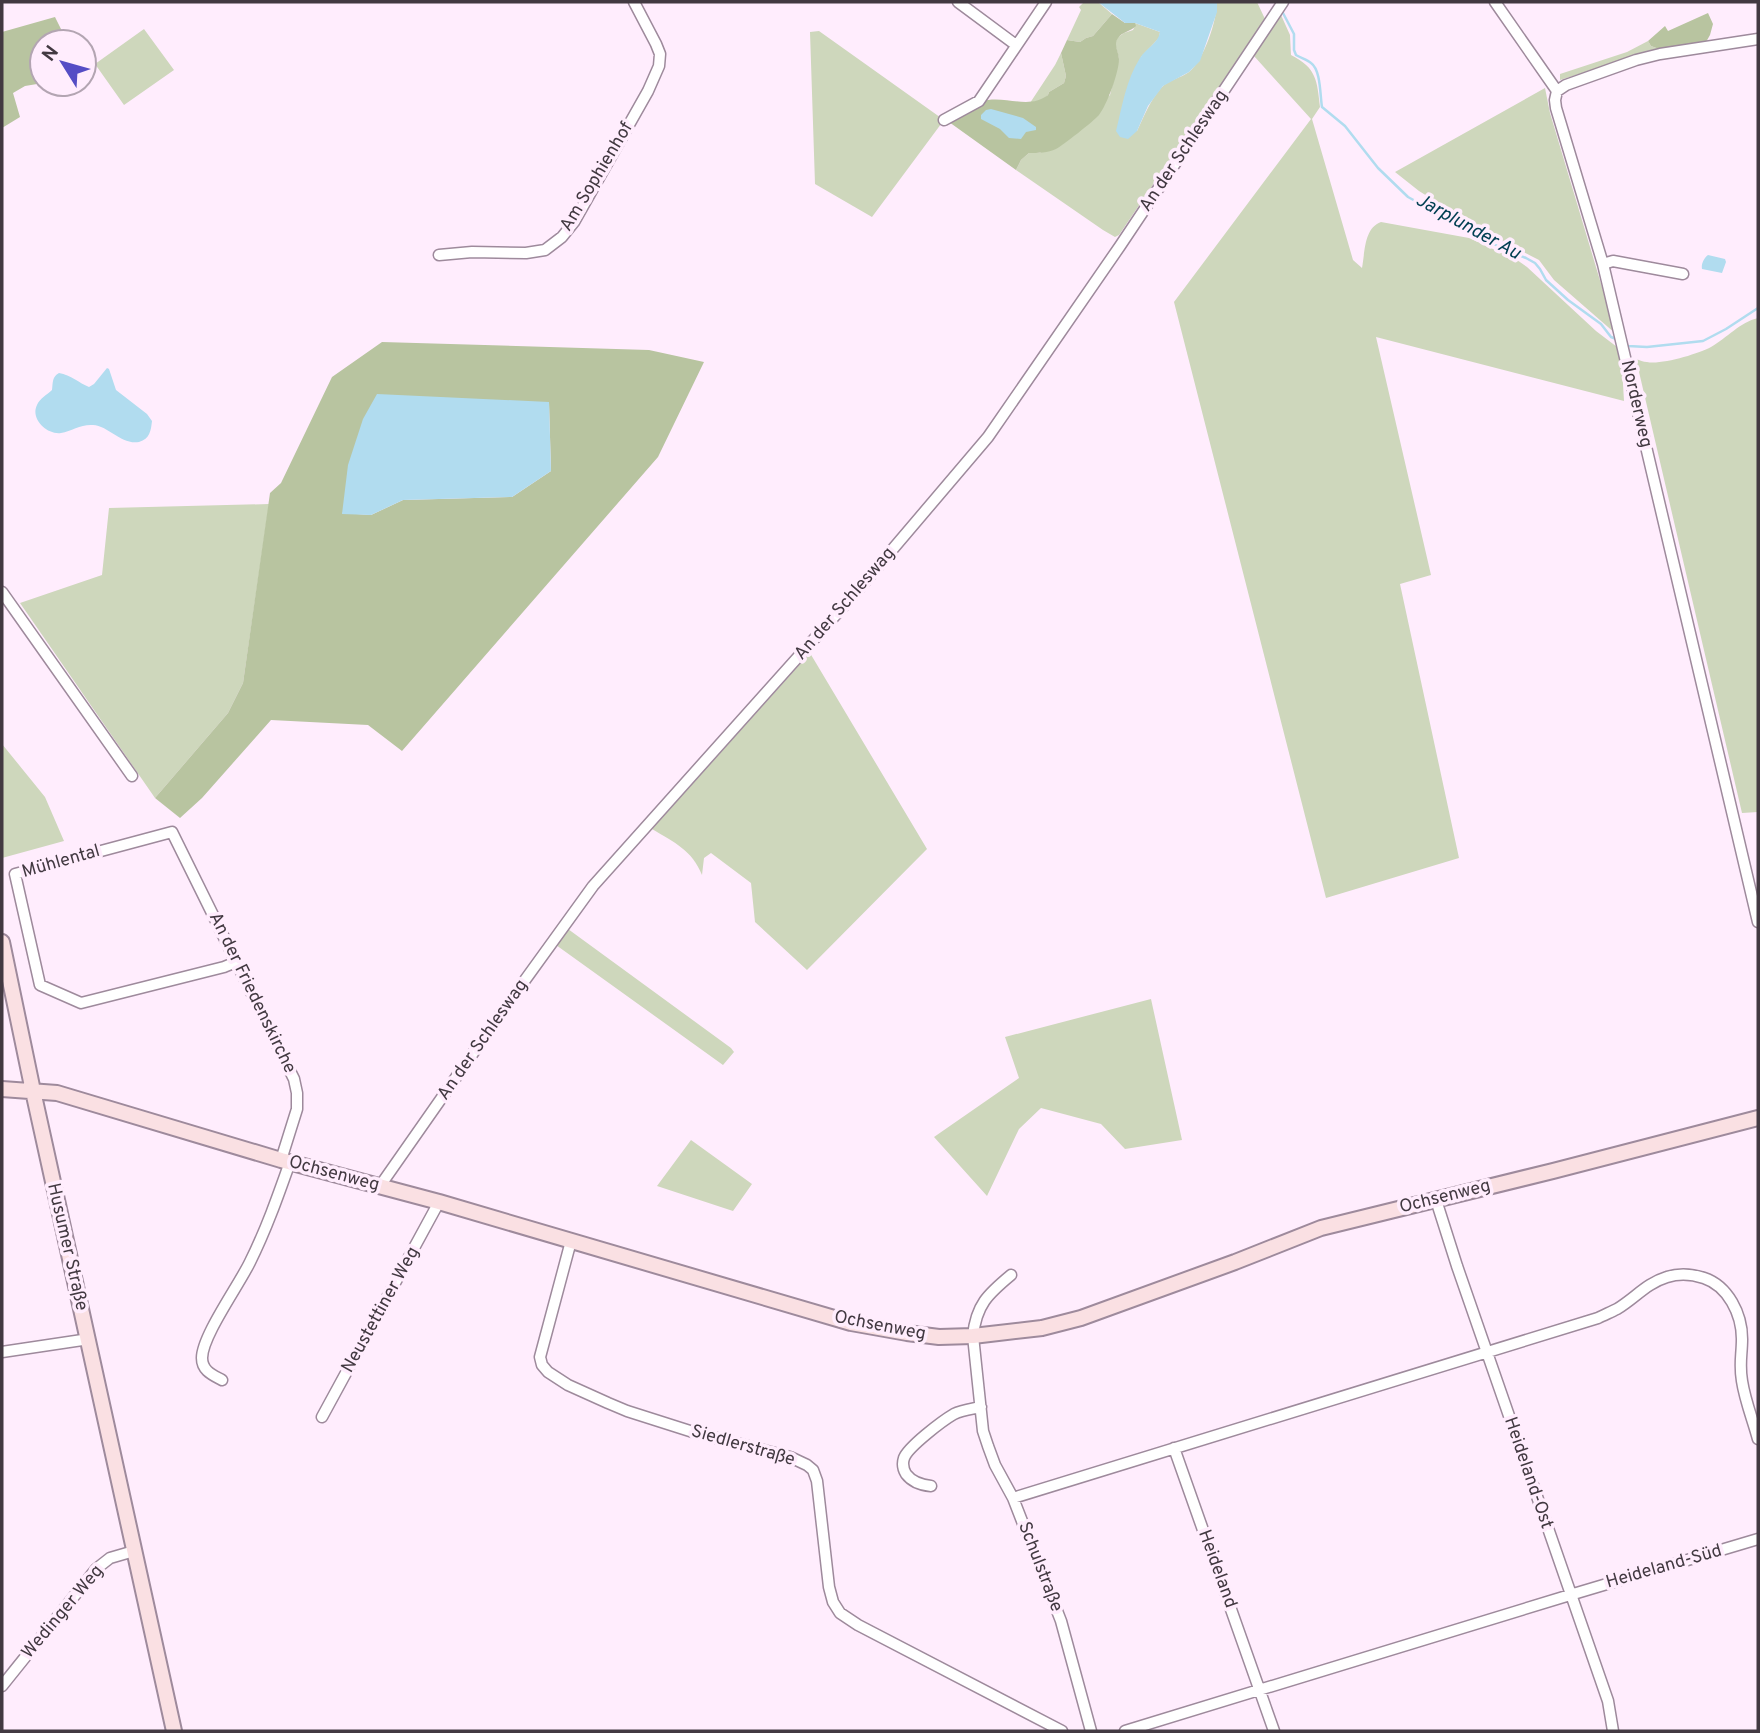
<svg xmlns="http://www.w3.org/2000/svg" width="1760" height="1733" font-family="Overpass,sans-serif">
  <style>
    .green { fill: #ced7bc }
    .forest { fill: #b8c4a0; fill-rule: evenodd }
    .water { fill: #b1dcef }
    .lines { fill: none; stroke-linecap: round; stroke-linejoin: round }
    .stream { stroke: #b1dcef; stroke-width: 2.5 }
    .street-casing { stroke: #9e8a9c; stroke-width: 13 }
    .secondary-casing { stroke: #9e8a9c; stroke-width: 18 }
    .street { stroke: #fff; stroke-width: 10 }
    .secondary { stroke: #fae0e3; stroke-width: 14 }
    .labels { text-anchor: middle; dominant-baseline: central; stroke-width: 7; stroke-linejoin: round; paint-order: stroke }
    .street-label { font-size: 18px; fill: #423941; stroke: #ffedfd }
    .water-label { font-size: 19px; font-style: italic; fill: #024053; stroke: #ffedfd }
  </style>
  <rect width="100%" height="100%" fill="#ffedfd"/>
  <path class="green" d="M1084,2h14l14,12 -19,22 -7,2 -6,4 -13,-2 14,-30 -2,-3z
    M1217,2h40l8,17 -146,216 -4,2 -12,-7 -87,-60 5,-10 8,-7h11l70,-58 9,-37 -4,-14 2,-6 7,-5 9,-3 2,-4v-3l25,9 -1,6 -18,19 -4,74c7,-15 13,-30 24,-43 7,-8 20,-10 28,-16 15,-12 28,-52 28,-70z
    M1281,15l9,20 1,20c26,13 26,26 29,52l-8,12 41,141 9,8c3,-16 2,-40 19,-46l88,16 48,22 10,7 69,64 25,19 3,51 -248,-64 55,238 -31,9 59,274 -133,40 -152,-596 137,-183 -57,-63z
    M144,29l30,41 -50,35 -29,-41z
    M819,31l125,89 -72,97 -57,-33 -5,-152z
    M1648,41l3,5 8,3 -99,31v-6l67,-22z
    M1061,53l5,23 -2,7 -15,9 -1,3 -6,5 -12,3 25,-38z
    M1545,88l5,25 66,221 -62,-54 -15,-20 -51,-26 -69,-43 -24,-19z
    M1758,318v494l-16,1 -106,-454c4,1 7,3 11,3 14,3 51,-8 64,-15 16,-9 29,-25 47,-29z
    M269,504l-26,179 -15,30 -73,85 -135,-195 82,-28 7,-67z
    M810,653l117,196 -120,121 -52,-48 -4,-39 -40,-30 -7,5 -2,17c-10,-25 -27,-32 -50,-46z
    M2,744l43,53 19,44 -62,17z
    M568,929l163,119 3,4 -11,13 -167,-120z
    M1151,999l31,141 -57,9 -24,-25 -60,-16 -22,21 -32,67 -53,-59 85,-59 -14,-41z
    M691,1140l61,44 -19,27 -76,-25z"/>
  <path class="forest" d="M1708,13l5,11 -3,11 -4,7 -47,7 -8,-3 -3,-5 17,-15 3,5z
    M1112,14l13,9h10l1,3c-5,5 -14,6 -18,12 -5,7 1,14 1,21 0,13 -12,46 -20,56 -5,6 -37,31 -43,34 -8,4 -18,4 -27,4l-8,7 -5,10 -67,-48c9,-6 29,-21 39,-22 21,-3 42,9 60,-5l1,-3 15,-9 2,-7 -5,-23 6,-13 13,2 6,-4 7,-2z
    M55,17l7,14 -4,11h-16v38l-5,4 -12,2 -12,7 7,24 -18,11v-96z
    M382,342l267,8 55,12 -46,95 -256,294 -34,-26 -97,-5 -69,78 -22,20 -25,-20 73,-85 15,-30 27,-190 11,-10 51,-106zM549,403l2,68 -39,26 -109,3 -32,15 -29,-2z"/>
  <path class="water" d="M1098,2h119v10l-17,49 -11,11 -26,14 -15,20 -11,25 -9,8 -8,-2 -4,-6c6,-24 10,-51 24,-73 6,-10 18,-14 20,-26l-25,-9h-10z
    M991,109l32,9 13,9v3l-10,2 -5,7 -12,-1 -9,-9 -19,-10v-4l5,-5z
    M1708,255l17,4 1,3 -4,11 -20,-4c-1,-5 2,-11 6,-14z
    M107,368l2,1 7,21 31,24 5,7c-1,9 -2,18 -13,21 -18,3 -30,-16 -46,-17 -12,-1 -21,6 -32,8 -14,2 -31,-14 -24,-28 3,-7 10,-10 15,-15 1,-8 0,-13 7,-17 12,2 20,10 30,14l5,-3z
    M377,394l172,8 2,69 -39,26 -109,3 -32,15 -29,-1 6,-49 15,-46z"/>
  <g class="lines">
    <path class="stream" d="M1283,13l11,21v16l2,5c5,3 11,5 15,8 10,7 9,33 11,44l23,19 33,42 30,29 93,51 25,10 9,5 5,6 6,11 22,20 33,24 10,13 5,2
      M1625,344l3,2 19,1 56,-6 23,-12 32,-21"/>
    <defs>
      <path id="street" d="M958,2l58,43
        M1495,2l62,89
        M1758,39l-98,15 -24,6 -70,25 -9,6 -2,9 1,8 47,156 155,658
        M944,120l35,-19 67,-99
        M439,255l33,-3 54,1 19,-3 17,-13 12,-15 74,-131 11,-25 1,-12 -4,-10 -22,-42
        M1603,264l10,-3 70,13
        M2,592l130,184
        M236,962l-12,5 -143,36 -41,-18 -25,-111 157,-42 122,247 3,14v16l-16,51
        M380,1186l119,-170 94,-130 265,-296 130,-153 132,-191 163,-244
        M1436,1200l21,66 151,435 5,30
        M571,1241l-31,116 2,8 6,7 20,13 40,18 19,8 66,21 97,25 17,8 6,5 4,11 12,106 4,15 7,11 18,12 204,106
        M1011,1275c-23,19 -35,30 -38,61l10,95 5,15 7,19 18,33 48,123 30,110
        M2,1352l87,-13
        M222,1380c-9,-5 -20,-9 -20,-22 0,-22 37,-73 48,-96 16,-32 28,-66 40,-100
        M322,1417l117,-215
        M1174,1448l100,283
        M931,1486c-10,-1 -19,-4 -25,-12 -3,-5 -4,-10 -2,-16 4,-11 38,-37 50,-44 8,-4 18,-5 27,-7
        M1013,1498l585,-180c6,-3 13,-6 19,-9 18,-11 30,-26 50,-32 12,-4 25,-3 37,1 24,8 38,36 38,61 0,16 -3,25 0,42 3,20 11,39 16,58
        M2,1686l94,-117 14,-11 24,-7
        M1125,1731l445,-136 188,-56"/>
      <path id="secondary" d="M2,942l31,149 141,640
        M2,1089l55,4 224,67 158,42 412,121 56,10 32,4 34,-1 69,-8 39,-10 154,-56 86,-34 232,-57 205,-53"/>
    </defs>
    <use href="#street" class="street-casing"/>
    <use href="#secondary" class="secondary-casing"/>
    <use href="#street" class="street"/>
    <use href="#secondary" class="secondary"/>
  </g>
  <g class="labels">
    <g class="street-label">
      <text transform="translate(1184 151) rotate(-56)">An der Schleswag</text>
      <text transform="translate(597 177) rotate(-59)">Am Sophienhof</text>
      <text transform="translate(1636 404) rotate(77)">Norderweg</text>
      <text transform="translate(845 604) rotate(-49)">An der Schleswag</text>
      <text transform="translate(61 862) rotate(-16)">Mühlental</text>
      <text transform="translate(252 993) rotate(64)">An der Friedenskirche</text>
      <text transform="translate(483 1040) rotate(-55)">An der Schleswag</text>
      <text transform="translate(334 1174) rotate(15)">Ochsenweg</text>
      <text transform="translate(1445 1197) rotate(-14)">Ochsenweg</text>
      <text transform="translate(67 1247) rotate(77)">Husumer Straße</text>
      <text transform="translate(381 1310) rotate(-61)">Neustettiner Weg</text>
      <text transform="translate(880 1326) rotate(11)">Ochsenweg</text>
      <text transform="translate(743 1446) rotate(16)">Siedlerstraße</text>
      <text transform="translate(1528 1473) rotate(71)">Heideland-Ost</text>
      <text transform="translate(1040 1567) rotate(69)">Schulstraße</text>
      <text transform="translate(1664 1567) rotate(-16)">Heideland-Süd</text>
      <text transform="translate(1217 1569) rotate(70)">Heideland</text>
      <text transform="translate(63 1612) rotate(-50)">Wedinger Weg</text>
    </g>
    <g class="water-label">
      <text transform="translate(1468 227) rotate(29)">Jarplunder Au</text>
    </g>
  </g>
  <rect width="1760" height="1733" fill="none" stroke="#423941" stroke-width="7"/>
  <g transform="translate(63 63) rotate(307)"><circle r="33" fill="#ffedfd" stroke="#b3a5b2" stroke-width="2"/>
  <path d="M0-5L12 26L0 18L-12 26Z" fill="#554dc5"/>
  <text y="-10" font-size="19" font-weight="bold" text-anchor="middle" fill="#423941">N</text>
  </g>
</svg>
